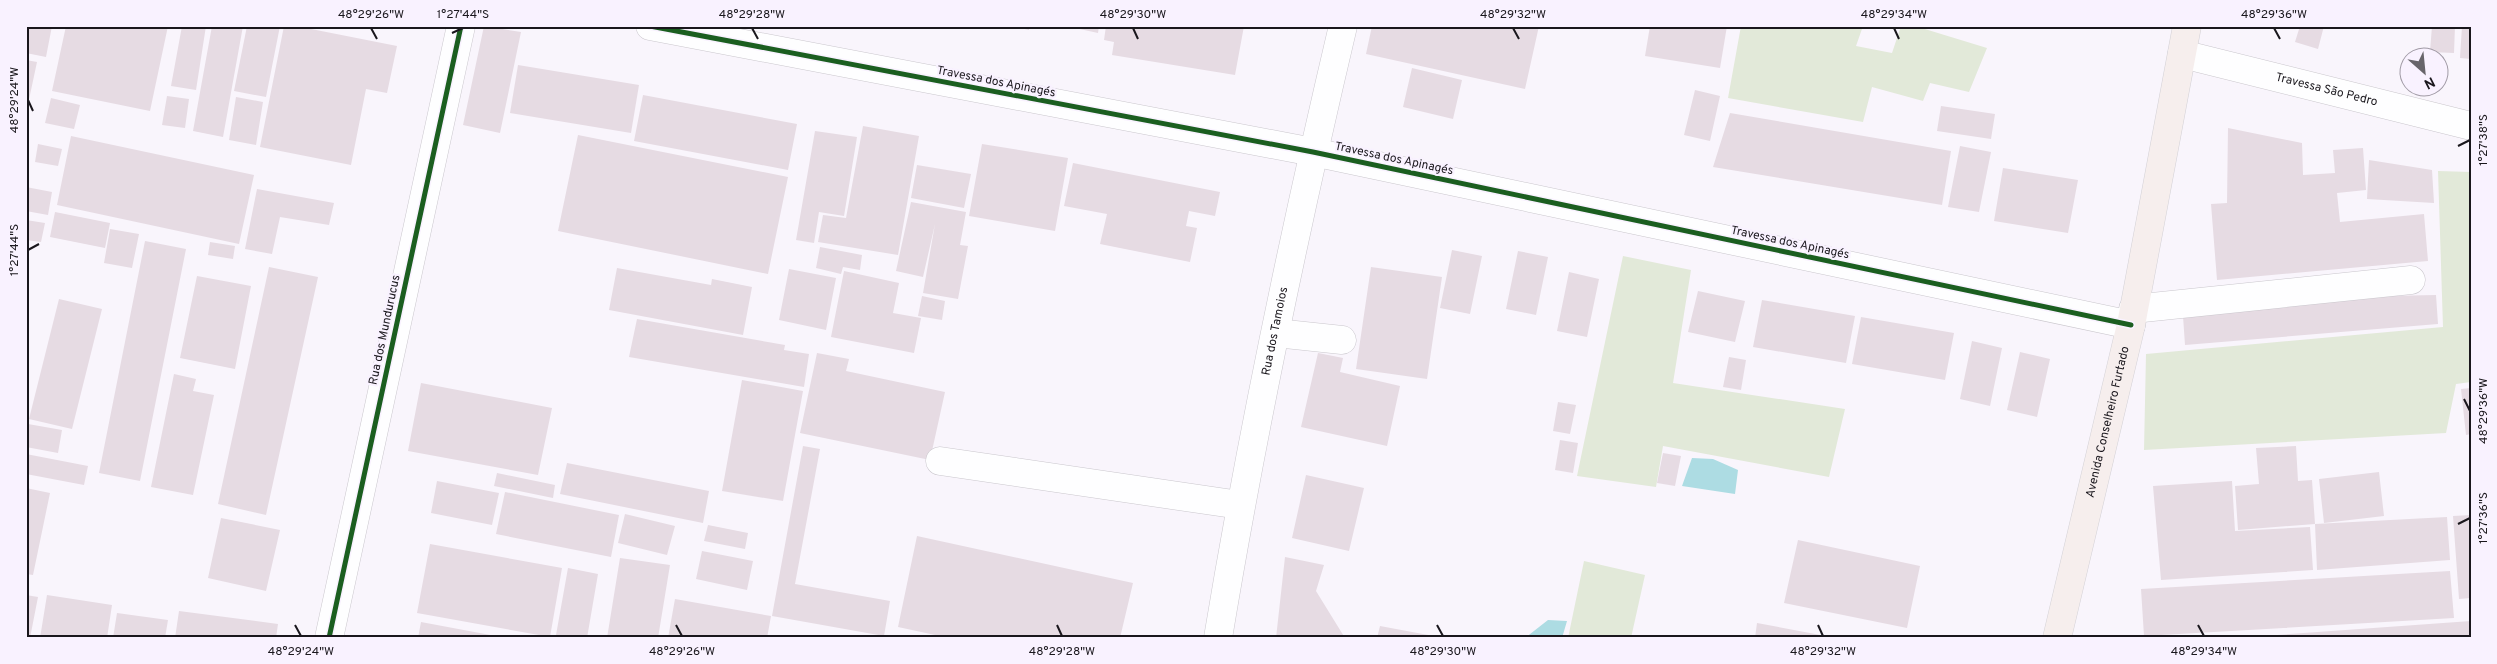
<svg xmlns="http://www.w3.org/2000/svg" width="2497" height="664" font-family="Overpass,sans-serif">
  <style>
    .green { fill: #e2e9d9 }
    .water { fill: #addce3 }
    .building { fill: #e6dbe3 }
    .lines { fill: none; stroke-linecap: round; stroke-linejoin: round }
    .minor-casing { stroke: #cac7cd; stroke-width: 29 }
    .major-casing { stroke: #d3d1d6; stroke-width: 29 }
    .minor { stroke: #fefeff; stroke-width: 28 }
    .major { stroke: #f6eeed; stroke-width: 28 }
    .cycleway-casing { stroke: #f9f2ff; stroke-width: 8 }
    .cycleway { stroke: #1b5e20; stroke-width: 5 }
    .ticks { fill: none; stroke: #1a171d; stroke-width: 2 }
    .labels { text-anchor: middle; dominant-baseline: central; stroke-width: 4.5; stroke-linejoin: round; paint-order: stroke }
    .street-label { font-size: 12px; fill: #1a171d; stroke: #f9f2ff }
    .neatline { fill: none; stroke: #1a171d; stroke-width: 2 }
    .ticks-label { font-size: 12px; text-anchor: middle; fill: #1a171d }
  </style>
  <rect width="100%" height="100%" fill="#f9f5fc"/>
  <path class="green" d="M1741,26h122l-7,20 36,7 9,-27h14l72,22 -18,44 -39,-9 -7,18 -51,-14 -9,35 -135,-24z
    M2438,171l33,1v210l-15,2 -10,49 -302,17 2,-96 297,-27z
    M1623,256l68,14 -18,113 172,26 -16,68 -166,-31 -7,41 -79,-11z
    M1584,561l61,14 -14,63h-63z"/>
  <path class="water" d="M1692,458l21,1 25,11 -3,24 -53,-8z
    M1548,620l19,1 -5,17h-37z"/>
  <path class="building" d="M26,26h26l-6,31 -20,-4z
    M66,26h102l-18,85 -98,-20z
    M182,26h24l-10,64 -25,-4z
    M212,26h31l-20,111 -30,-6z
    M247,26h33l-14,71 -32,-6z
    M284,26h12l101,20 -10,47 -21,-4 -15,76 -91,-18z
    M484,26l37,6 -21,101 -37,-8z
    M1011,26h18v4z
    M1066,26h33l-1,7z
    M1106,26h138l-9,49 -123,-20 2,-13 -10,-2z
    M1372,26h167l-14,63 -159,-35z
    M1650,26h77l-7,42 -75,-12z
    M2300,26h24l-6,23 -23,-7z
    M2432,26h23l-1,27 -24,-1z
    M2462,26h9v33l-11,-1z
    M26,60l11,2 -10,47h-1z
    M518,65l121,20 -8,48 -121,-20z
    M1412,68l50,12 -9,39 -50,-12z
    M1695,90l25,6 -10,45 -26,-6z
    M643,95l154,29 -9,46 -154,-29z
    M167,96l22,3 -4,29 -23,-3z
    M236,97l27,5 -7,43 -27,-5z
    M51,98l29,7 -6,24 -29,-6z
    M1941,106l54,8 -4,25 -54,-8z
    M1730,113l221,38 -9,54 -229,-38z
    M863,126l56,10 -21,119 -80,-13 5,-27 23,3z
    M2228,128l74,15 1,32 32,-2 -2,-23 30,-2 3,42 -29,3 3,29 84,-8 4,47 -211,19 -6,-76 16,-1z
    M815,131l42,6 -13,79 -25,-4 -5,31 -18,-3z
    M578,135l210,42 -20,97 -210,-43z
    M71,136l183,39 -15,69 -182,-39z
    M38,144l24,5 -4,17 -23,-4z
    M982,144l86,14 -13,73 -86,-15z
    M1960,146l31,6 -12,60 -31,-5z
    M2369,160l63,10 2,33 -67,-4z
    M1073,163l147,29 -5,24 -26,-5 -3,15 11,2 -7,34 -90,-18 7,-30 -43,-8z
    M917,165l54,9 -7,34 -53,-10z
    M2003,168l75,12 -10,53 -74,-12z
    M26,187l26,5 -4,23 -22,-4z
    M257,189l77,14 -5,22 -49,-8 -8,37 -27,-5z
    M911,202l55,10 -6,33 8,1 -10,53 -35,-6 12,-69 -12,53 -27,-6z
    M55,212l55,11 -5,25 -55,-11z
    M26,220l19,3 -4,19 -15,-2z
    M110,229l29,5 -7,34 -28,-5z
    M145,241l41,8 -46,232 -41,-8z
    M210,242l25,4 -2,13 -25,-4z
    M820,247l42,8 -2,15 -17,-3 -2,7 -25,-6z
    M1452,250l30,6 -12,58 -30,-6z
    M1518,251l30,6 -12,58 -30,-6z
    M269,267l49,10 -52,238 -48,-11z
    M1371,267l71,10 -15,102 -71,-10z
    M617,268l94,17 1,-6 40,8 -9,48 -134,-25z
    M789,269l47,9 -10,52 -47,-10z
    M844,271l55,12 -6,30 28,5 -7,35 -83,-16z
    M1569,272l30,7 -12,58 -30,-6z
    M197,276l54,10 -16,83 -55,-11z
    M1698,291l47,10 -10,41 -47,-10z
    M2436,295l2,29 -253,21 -2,-29 203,-20z
    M922,296l23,5 -3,19 -24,-4z
    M59,299l43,10 -30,120 -43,-10z
    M1762,300l93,16 -9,47 -93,-16z
    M1861,317l93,16 -9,47 -93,-16z
    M637,319l148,26 -1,5 25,4 -5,33 -175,-30z
    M1972,341l30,7 -12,58 -30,-7z
    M2020,352l30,7 -13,58 -30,-7z
    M817,353l32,6 -3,12 99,21 -15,68 -130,-27z
    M1318,353l25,5 -3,14 60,14 -13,60 -86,-19z
    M1729,357l17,3 -5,30 -18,-3z
    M174,374l22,5 -3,12 21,4 -21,100 -42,-8z
    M742,380l61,11 -20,110 -61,-10z
    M421,383l131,25 -14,67 -130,-24z
    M2471,388v46l-5,1 -5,-46z
    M1558,402l18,3 -6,29 -17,-3z
    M28,424l34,6 -4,23 -32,-6z
    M1560,440l18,3 -5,30 -18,-3z
    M803,446l17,3 -25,135 95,17 -6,35 -112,-20z
    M2296,446l2,35 14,-1 3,44 132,-7 3,43 -133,10 -2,-46 -77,6 -3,-44 24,-2 -3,-36z
    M1663,453l18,3 -6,30 -18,-3z
    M26,454l62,12 -4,19 -58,-11z
    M567,463l142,28 -6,32 -143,-29z
    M2379,472l5,44 -60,7 -5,-44z
    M497,473l58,12 -2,13 -59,-12z
    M1306,475l58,13 -15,63 -57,-13z
    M437,481l62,12 -7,32 -61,-12z
    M2232,481l3,50 75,-4 3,43 -152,10 -8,-94z
    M26,488l24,5 -17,82 -7,-1z
    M505,492l114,23 -8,42 -115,-23z
    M625,514l50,12 -8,29 -49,-12z
    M2471,515v83l-12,1 -6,-83z
    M221,518l59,12 -14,61 -58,-13z
    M708,525l40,8 -3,16 -41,-8z
    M917,536l216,47 -13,55h-171l-51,-11z
    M1798,540l122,26 -13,62 -123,-25z
    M430,544l132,24 -12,69 -133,-24z
    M702,551l51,10 -6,29 -51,-11z
    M1285,557l39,8 -8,26 29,47h-69z
    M620,558l50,7 -12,73h-51z
    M568,568l30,6 -11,64 -31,-3z
    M2450,571l4,47 -310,18 -3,-47z
    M26,595l12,2 -8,41h-4z
    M47,595l65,10 -5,33h-67z
    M675,599l96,17 -4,22h-99z
    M179,611l99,13 -2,14h-101z
    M117,613l51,7 -3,18h-52z
    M2471,621v17h-208v-2z
    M421,622l80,15v1h-83z
    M1757,623l74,14v1h-76z
    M1380,626l59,11v1h-62z"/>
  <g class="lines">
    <defs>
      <g id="minor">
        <path d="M650,26l663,126 818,173"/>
        <path id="s1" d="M2182,54l289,72"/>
        <path d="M2133,309l278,-29"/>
        <path d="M1276,333l66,7"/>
        <path d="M940,461l300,44"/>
        <path d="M329,638l132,-612"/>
        <path id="s2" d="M1218,638c34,-205 77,-409 125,-612"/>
      </g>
      <g id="major">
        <path id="s3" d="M2057,638l74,-313 56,-299"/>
      </g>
    </defs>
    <use href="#minor" class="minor-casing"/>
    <use href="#major" class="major-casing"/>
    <use href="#minor" class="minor"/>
    <use href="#major" class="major"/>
    <defs>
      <path id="cycleway" d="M650,26l663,126 818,173
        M329,638l132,-612"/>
    </defs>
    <use href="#cycleway" class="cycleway-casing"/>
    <use href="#cycleway" class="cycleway"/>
  </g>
  <path class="ticks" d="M371,28l6,11M752,28l6,11M1133,28l5,11M1513,28l6,11M1894,28l5,11M2274,28l6,11M452,33l11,-5M28,100l5,11M2458,146l12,-6M28,250l11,-6M2464,399l6,12M2458,524l12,-6M295,625l6,11M676,625l6,11M1057,625l5,11M1437,625l6,11M1818,625l5,11M2198,625l6,11"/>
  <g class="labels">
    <g class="street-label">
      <text transform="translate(996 82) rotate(11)">Travessa dos Apinagés</text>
      <text stroke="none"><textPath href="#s1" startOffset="149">Travessa São Pedro</textPath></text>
      <text transform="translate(1394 159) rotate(12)">Travessa dos Apinagés</text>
      <text transform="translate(1790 243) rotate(12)">Travessa dos Apinagés</text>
      <text transform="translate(385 330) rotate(-78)">Rua dos Mundurucus</text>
      <text stroke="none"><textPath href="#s2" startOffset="312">Rua dos Tamoios</textPath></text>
      <text stroke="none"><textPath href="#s3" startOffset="222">Avenida Conselheiro Furtado</textPath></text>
    </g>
  </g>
  <rect width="2497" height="664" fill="none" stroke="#f9f2ff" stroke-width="55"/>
  <g transform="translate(2424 72) rotate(153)"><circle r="24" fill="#f9f2ff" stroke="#a09aa5"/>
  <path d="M0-4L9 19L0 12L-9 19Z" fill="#68656b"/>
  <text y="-8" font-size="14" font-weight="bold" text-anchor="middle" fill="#1a171d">N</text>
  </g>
  <rect x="28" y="28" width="2442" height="608" class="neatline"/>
  <g class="ticks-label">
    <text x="371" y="18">48°29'26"W</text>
    <text x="463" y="18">1°27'44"S</text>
    <text x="752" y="18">48°29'28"W</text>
    <text x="1133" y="18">48°29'30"W</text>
    <text x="1513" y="18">48°29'32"W</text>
    <text x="1894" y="18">48°29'34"W</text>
    <text x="2274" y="18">48°29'36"W</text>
    <text transform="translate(14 100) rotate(-90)" y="4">48°29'24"W</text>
    <text transform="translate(2483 140) rotate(-90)" y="4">1°27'38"S</text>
    <text transform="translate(14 250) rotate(-90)" y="4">1°27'44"S</text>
    <text transform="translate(2483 411) rotate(-90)" y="4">48°29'36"W</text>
    <text transform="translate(2483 518) rotate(-90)" y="4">1°27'36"S</text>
    <text x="301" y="655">48°29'24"W</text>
    <text x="682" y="655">48°29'26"W</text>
    <text x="1062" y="655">48°29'28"W</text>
    <text x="1443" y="655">48°29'30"W</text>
    <text x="1823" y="655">48°29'32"W</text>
    <text x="2204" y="655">48°29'34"W</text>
  </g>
</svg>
